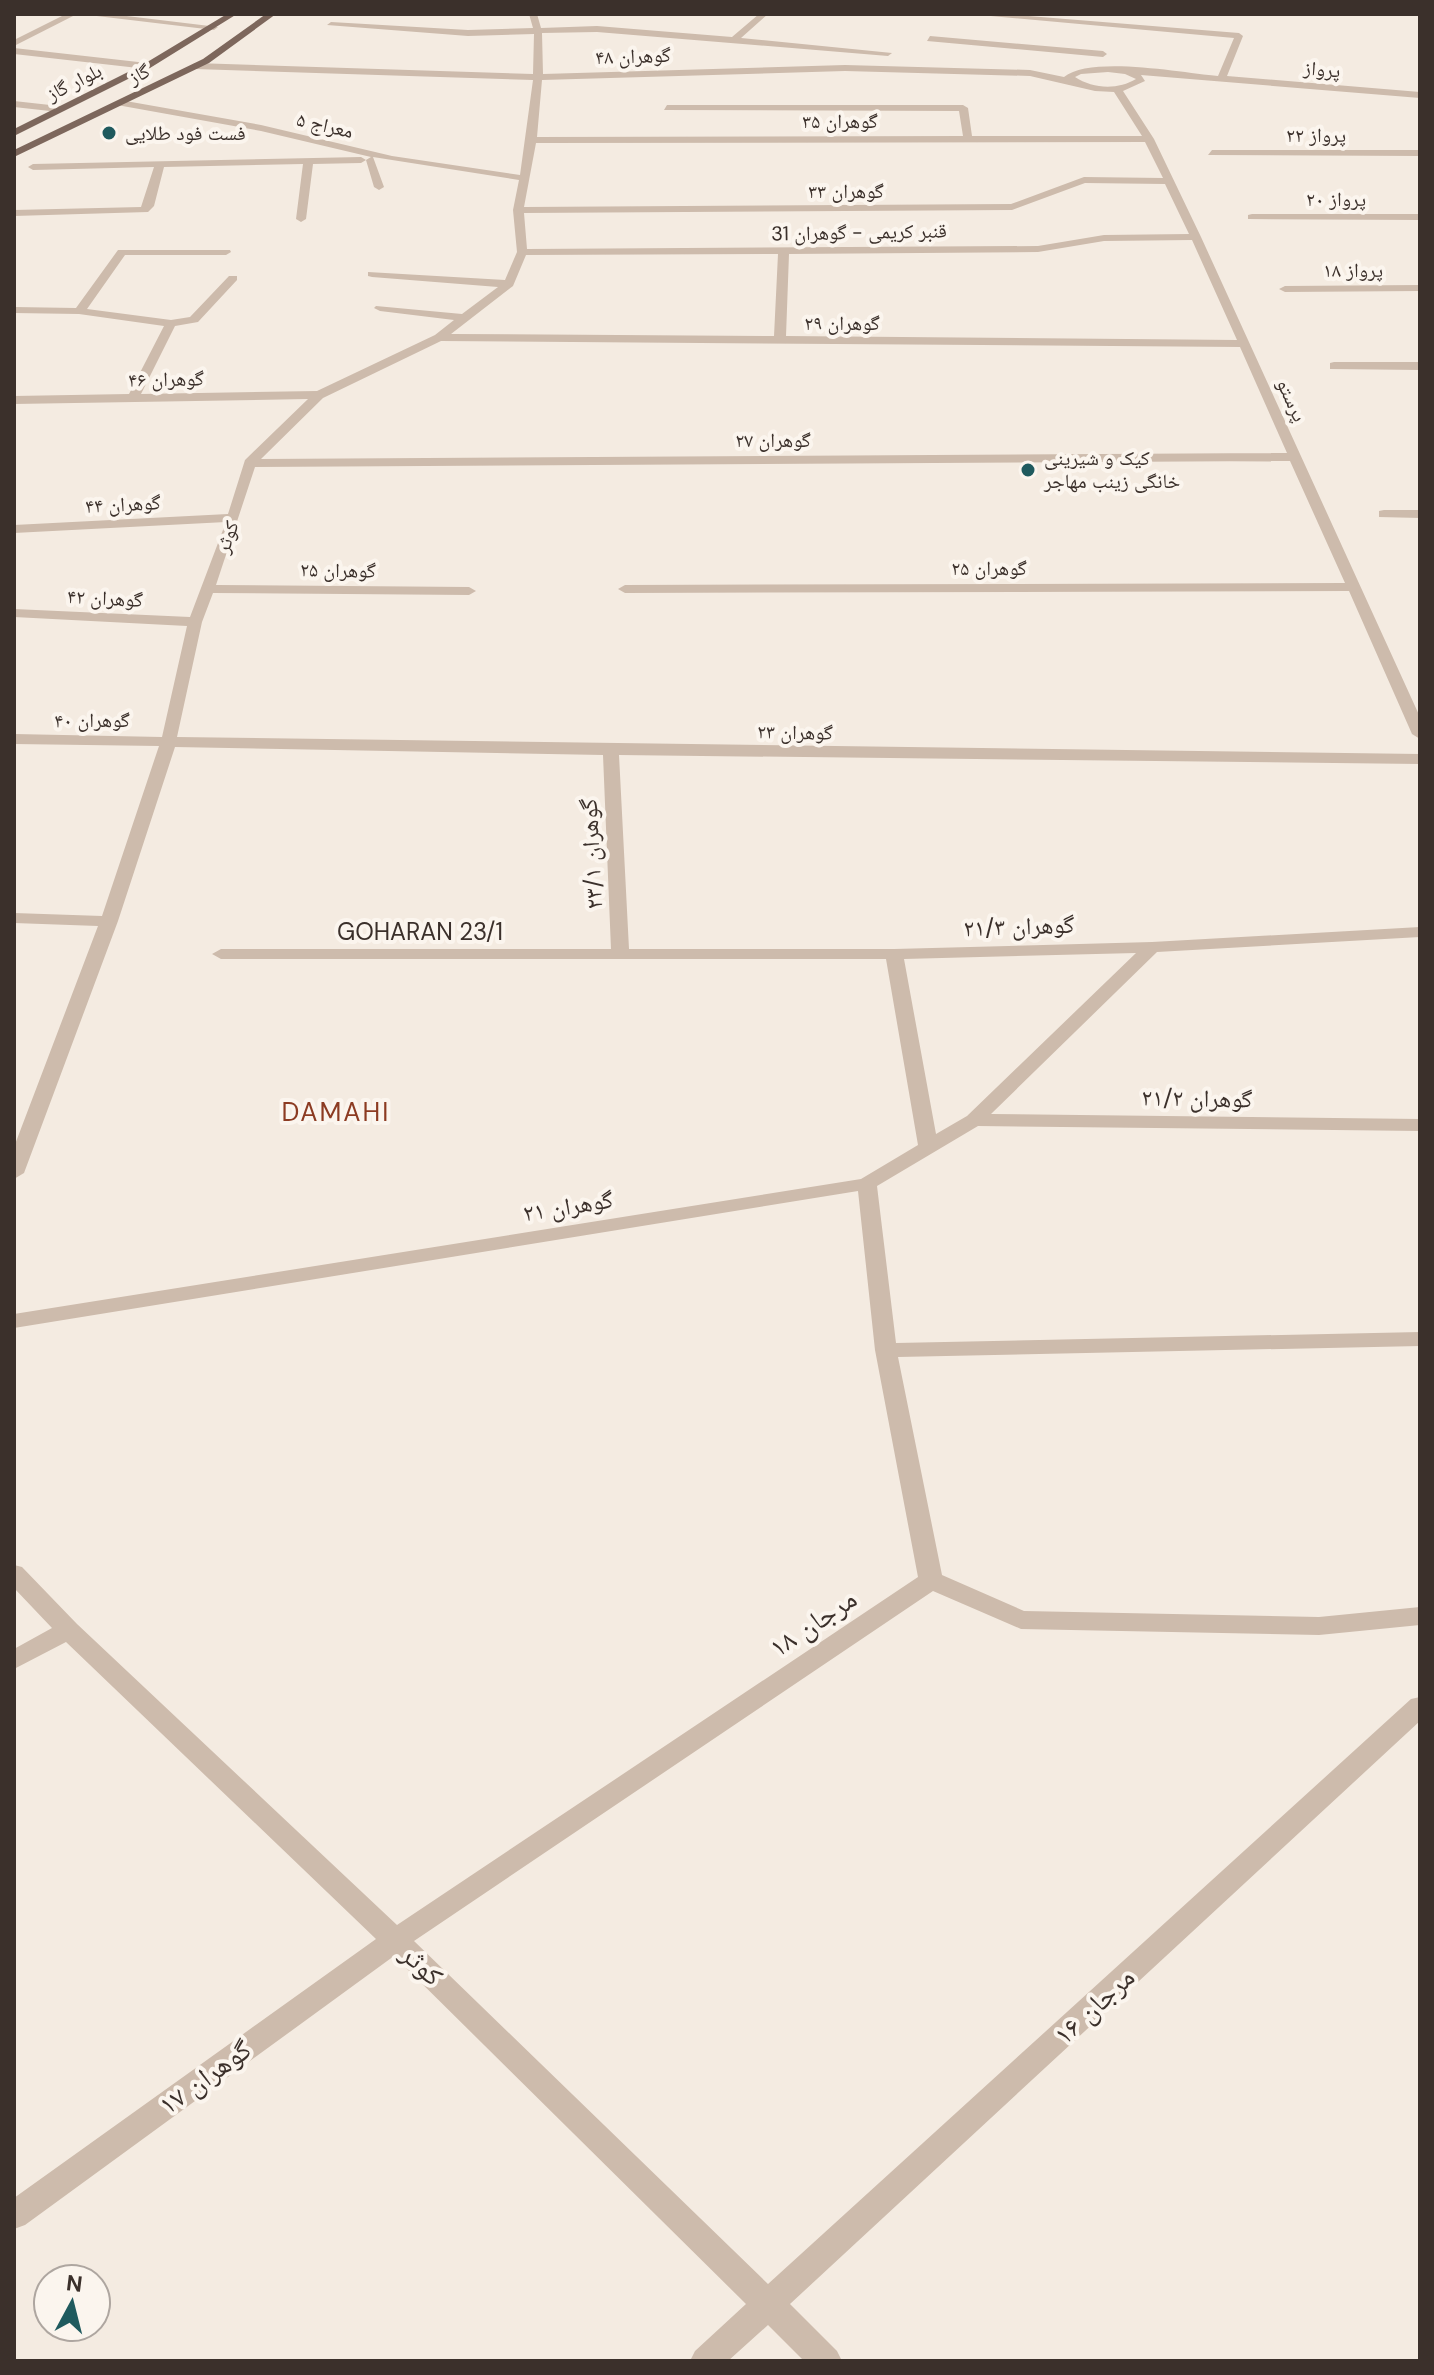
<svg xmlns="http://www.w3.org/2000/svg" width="1434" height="2375" font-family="'DM Sans','Noto Naskh Arabic',sans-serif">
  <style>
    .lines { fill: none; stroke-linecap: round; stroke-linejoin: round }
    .minor { fill: #cdbbac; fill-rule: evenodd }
    .major { fill: #7d675c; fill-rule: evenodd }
    .poi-dot { fill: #1f5a5e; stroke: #fbf5ee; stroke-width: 3 }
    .labels { text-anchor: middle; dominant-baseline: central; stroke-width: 8; stroke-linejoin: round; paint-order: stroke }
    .far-street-label { font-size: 20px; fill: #3b302b; stroke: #fbf5ee }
    .far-poi-label { font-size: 20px; fill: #3b302b; stroke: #fbf5ee; text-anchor: start }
    .street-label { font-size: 24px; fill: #3b302b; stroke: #fbf5ee }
    .neighbourhood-label { font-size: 26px; letter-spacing: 2px; fill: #8c3b22; stroke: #fbf5ee }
    .near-street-label { font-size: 28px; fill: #3b302b; stroke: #fbf5ee }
  </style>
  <rect width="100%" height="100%" fill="#f4ebe1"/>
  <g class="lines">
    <path class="minor" d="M66,14h11l-63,32v-6z
      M80,14h30l108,13 -4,3z
      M529,14h8l4,14 56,-2 135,11 27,-23h9l-27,24 151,15 -4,3 -291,-24 -55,1 1,41 302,-9 185,5 34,7c27,-22 119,-4 154,-1l16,-38 -265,-24h35l235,19 4,3 -16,40 193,16v6l-279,-23 4,6 -22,10 31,48 47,98 219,480v22l-8,-5 -63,-143 -724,2 -7,-4 7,-4 720,-2 -55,-122 -1035,6 -39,118 253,2 7,4 -7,4 -256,-2 -11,29 -25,115 1243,17v10l-801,-9 10,194h265l258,-7 268,-15v10l-263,15 -166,162 429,5v12l-442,-5 -101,60 19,157 524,-11v14l-522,11 44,218 82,36 295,6 101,-10v18l-101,10 -298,-6 -88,-38 -519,350 354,343 643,-585 9,-2v24l-630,583 47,47 5,10h-38l-36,-36 -40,36h-38l5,-10 51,-47 -352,-348 -369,269 -11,4v-31l362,-259 -310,-297 -52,27v-20l38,-21 -38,-40v-23l8,2 55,57 320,301 521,-348 -43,-227 -17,-159 -844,137v-14l847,-135 57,-34 -32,-186h-665l-9,-5 9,-5h390l-8,-194 -428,-8 -57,174 -94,252 -10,6v-32l84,-221 -84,-3v-10l88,3 57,-170 -145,-2v-10l148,3 25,-111 -173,-9v-8l176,8 36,-95 -212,11v-8l214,-11 17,-54 63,-61 -294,5v-8l115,-2 35,-68 -85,-12 -65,-1v-6l62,1 42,-58h112l1,2 -5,3h-101l-38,54 84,11 19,-3 39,-41h8v4l-39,42 -23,4 -34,68 176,-3 118,-56 19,-15 -74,-9 -6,-3 2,-2 86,8 36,-27 -126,-10 -4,-1v-4l137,8 12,-28 -4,-42 6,-30 -146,-23 11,30 -5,3 -5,-3 -8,-27 -5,3 -48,1 -7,55 -5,3 -5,-3 7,-55 -139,3 -10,39 -6,6 -134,4v-6l127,-3 13,-40 -121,3 -5,-3 5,-3 328,-7 5,3 5,-3 -110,-26 -144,-26 3,-5 141,25 131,31 128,19 13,-95 -338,-11 -5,-3 5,-3 338,11 1,-40 -66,2 -141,-11 4,-3 137,8 65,-2zM845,71l185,5 65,15 19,1 28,44h-170l-4,-28 -5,-3h-296l-3,5 295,1 4,25 -426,1 5,-57zM1108,72l17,2 11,5c-18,11 -43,10 -61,-2l6,-3zM1145,142l18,36 -79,-1 -73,27 -487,3 12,-64zM1085,183l80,1 24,50 -85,1 -66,11 -511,3 -3,-36 488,-3zM1192,240l45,100 -451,-4 3,-82 249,-2 66,-11zM778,254l-4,82 -323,-2 62,-48 13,-31zM441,341l799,6 47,106 -1026,6 62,-61zM1136,953l-169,163 -31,18 -32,-175z
      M930,36l173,15 4,3 -4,3 -176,-16z
      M14,48l133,15 5,3 -5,3 -133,-15z
      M14,101l45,5 5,3 -5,3 -45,-5z
      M1212,150h208v6l-212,-1z
      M1252,214h168v6l-172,-1v-4z
      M1420,285v6l-135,1 -6,-3 6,-3z
      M1334,362h86v8l-90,-1v-6z
      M1384,510h36v8l-41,-1v-6z"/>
    <path class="major" d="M227,14h10l-87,54 -136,68v-7l130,-65z
      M266,14h10l-67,49 -195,94v-7l189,-91z"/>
  </g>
  <g class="poi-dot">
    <circle cx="109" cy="133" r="8"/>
    <circle cx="1028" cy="470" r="8"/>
  </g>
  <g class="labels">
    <g class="far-street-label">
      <text transform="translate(633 56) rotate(-2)">گوهران ۴۸</text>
      <text transform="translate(1322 69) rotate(5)">پرواز</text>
      <text transform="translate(139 74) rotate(-26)">گاز</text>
      <text transform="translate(74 82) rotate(-27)">بلوار گاز</text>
      <text x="840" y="121">گوهران ۳۵</text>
      <text transform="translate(325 125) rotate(13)">معراج ۵</text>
      <text x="1316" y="135">پرواز ۲۲</text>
      <text x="846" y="191">گوهران ۳۳</text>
      <text x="1336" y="199">پرواز ۲۰</text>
      <text transform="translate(859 232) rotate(-1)">قنبر کریمی - گوهران 31</text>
      <text x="1353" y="270">پرواز ۱۸</text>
      <text x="842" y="323">گوهران ۲۹</text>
      <text transform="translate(166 379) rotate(-1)">گوهران ۴۶</text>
      <text transform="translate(1292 400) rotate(66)">پرستو</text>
      <text x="773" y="440">گوهران ۲۷</text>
      <text transform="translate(123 504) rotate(-3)">گوهران ۴۴</text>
      <text transform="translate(227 537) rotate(-70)">کوثر</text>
      <text x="989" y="568">گوهران ۲۵</text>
      <text transform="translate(338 570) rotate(1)">گوهران ۲۵</text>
      <text transform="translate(105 598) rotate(3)">گوهران ۴۲</text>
      <text x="92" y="720">گوهران ۴۰</text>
      <text transform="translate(795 732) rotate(1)">گوهران ۲۳</text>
    </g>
    <g class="far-poi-label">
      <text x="125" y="133">فست فود طلایی</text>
      <text x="1044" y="458">کیک و شیرینی<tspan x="1044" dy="23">خانگی زینب مهاجر</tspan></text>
    </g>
    <g class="street-label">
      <text transform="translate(591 854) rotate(-93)">گوهران ۲۳/۱</text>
      <text transform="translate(1019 926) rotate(-2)">گوهران ۲۱/۳</text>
      <text x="420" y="931">GOHARAN 23/1</text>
      <text transform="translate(1197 1098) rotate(1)">گوهران ۲۱/۲</text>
      <text transform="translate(568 1206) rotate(-9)">گوهران ۲۱</text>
    </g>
    <g class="neighbourhood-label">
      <text x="336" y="1112">DAMAHI</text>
    </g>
    <g class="near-street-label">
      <text transform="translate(813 1623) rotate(-34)">مرجان ۱۸</text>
      <text transform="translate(422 1965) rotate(44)">کوثر</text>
      <text transform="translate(1094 2006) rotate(-43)">مرجان ۱۶</text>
      <text transform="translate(205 2077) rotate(-36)">گوهران ۱۷</text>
    </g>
  </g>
  <rect width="1434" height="2375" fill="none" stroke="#3b302b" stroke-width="32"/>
  <g transform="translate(72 2303) rotate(7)"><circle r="38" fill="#fbf5ee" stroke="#aea6a0" stroke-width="2"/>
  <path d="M0-6L14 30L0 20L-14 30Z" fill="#1f5a5e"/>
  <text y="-12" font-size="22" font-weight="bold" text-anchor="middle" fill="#3b302b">N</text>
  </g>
</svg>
